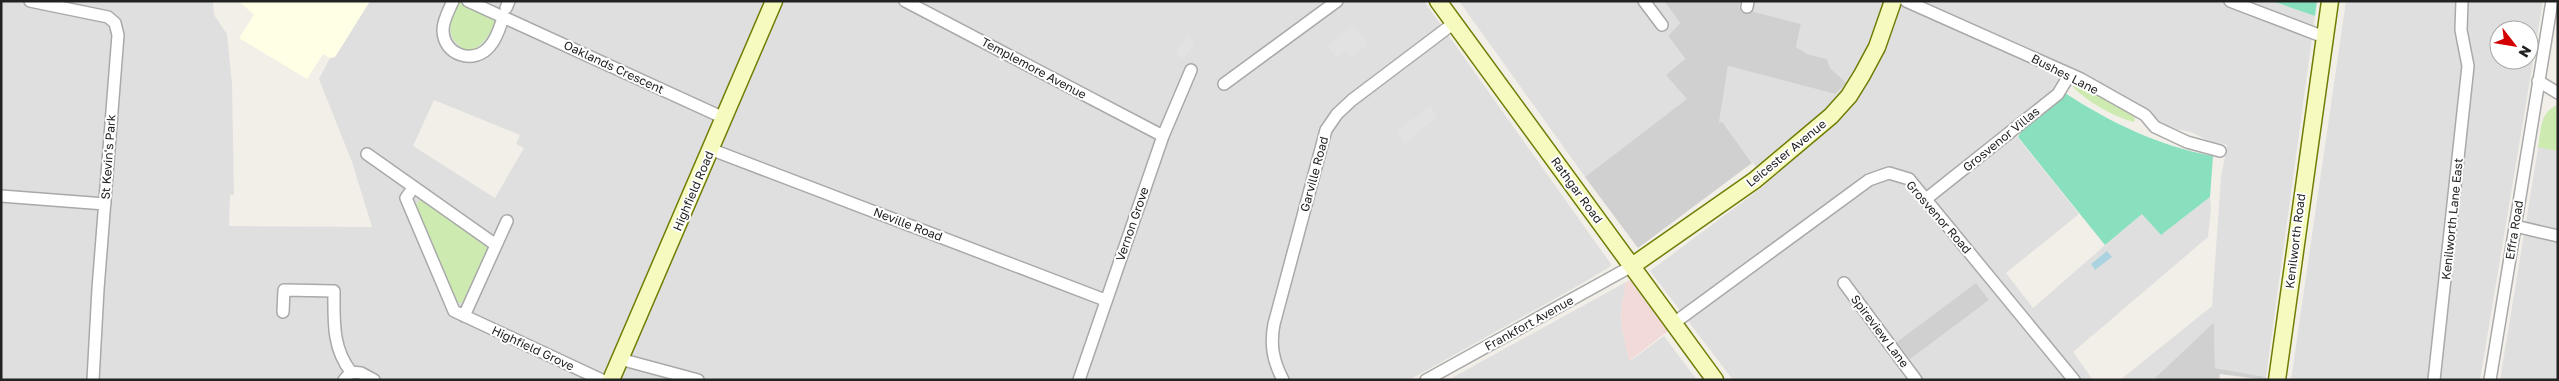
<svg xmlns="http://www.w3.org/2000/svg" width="2559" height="381" font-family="'Golos Text',sans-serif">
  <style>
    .residential { fill: #e0dfdf; fill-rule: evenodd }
    .commercial { fill: #f2dad9 }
    .education { fill: #ffffe5 }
    .religious { fill: #d0d0d0 }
    .grass { fill: #cdebb0 }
    .pitch { fill: #88e0be }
    .parking { fill: #e2e2e2 }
    .water { fill: #aad3df }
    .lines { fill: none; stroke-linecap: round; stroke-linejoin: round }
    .street-casing { stroke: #a9a9a9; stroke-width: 14 }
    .secondary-casing { stroke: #707d05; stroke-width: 19 }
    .street { stroke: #fff; stroke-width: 11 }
    .secondary { stroke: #f7fabf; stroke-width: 16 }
    .labels { text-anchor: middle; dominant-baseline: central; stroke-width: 4; stroke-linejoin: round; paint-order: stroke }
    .street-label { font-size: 12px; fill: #222; stroke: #fff }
  </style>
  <rect width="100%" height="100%" fill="#f2efe9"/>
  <path class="residential" d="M1,1h212l1,14 13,19 5,50 2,111h-4l-1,31 143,1 -20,-65 -33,-83 11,-21 5,-1 35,-56h1054l187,263 -1,3 -43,25 -158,88h-1408zM434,100l86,35 -4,9 8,4 -29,50 -82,-52z
    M1459,1h205l16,22 -12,13 17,24 3,39 -103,78z
    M1740,1h532l43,15 -49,361 -51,-9 -1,-43 -2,-1 -59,56h-33l92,-74 9,-129 6,-32 -18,-4 -18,-9 -30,-6 -8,-10v-3l-78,-41 -66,55 70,87 -73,59 27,35 109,-95 19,22 49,-38 1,11 -3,29 -135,115 20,28h-360l-83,-109 114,-85 47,-60 -55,41 -35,-44h-2l9,-57 107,28 10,-11 -15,-15 -3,-9 -20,-5 -11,-7 5,-23 -63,-16z
    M2346,1h197l-63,379h-189zM2499,30h30v30h-30z
    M2558,105v275h-58l43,-262 10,-11z
    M1626,282l-5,29 1,18 8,32 34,-25 33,44h-249z"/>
  <path class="commercial" d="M1630,280l38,51 -39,30 -7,-32 -1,-18 5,-29z"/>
  <path class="education" d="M239,1h131l-35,56 -5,1 -7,-4 -16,25 -68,-41 15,-23z"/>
  <path class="religious" d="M1664,1h76l-1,7 62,16 -5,23 11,7 20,5 3,9 16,15 -11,11 -107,-28 -9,57 3,-1 30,41 -114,85 -53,-71 102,-78 -21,-24 19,-16 -17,-23 12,-13z
    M1976,283l13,17 -79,59 -13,-17z
    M2212,324h2l1,44 51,9v3l-46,-6 -1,6h-66z"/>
  <path class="grass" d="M460,1l37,16c-7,16 -12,30 -30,34 -25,-15 -17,-28 -7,-50z
    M2074,82l61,35 -1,5c-19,-5 -47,-20 -61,-35z
    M2558,105v46l-20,-4c3,-16 2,-36 20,-42z
    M421,199l65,46 2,6 -24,52h-6l-43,-97z"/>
  <path class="pitch" d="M2272,1h45l-2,15z
    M2065,93c46,30 94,53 148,63l-3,41 -49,38 -19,-21 -37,31 -87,-108 6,-11z"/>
  <path class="parking" d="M1353,25l16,19 -17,13 -6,-6 -9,7 -10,-13z
    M1187,36l8,6 -11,17 -9,-6z
    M1430,106l8,10 -33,27 -9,-11z"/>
  <path class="water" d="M2107,251l5,6 -17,13 -4,-6z"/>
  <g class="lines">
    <defs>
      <path id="street" d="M30,1l78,16 7,6 3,12 -20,254 -5,91
        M453,1c-4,9 -10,19 -10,29 0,26 32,35 47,16 7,-8 10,-19 13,-28
        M468,1l256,117
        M905,1l258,135
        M1644,1l18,24
        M1906,1l175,78 64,36 10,12 32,15 33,9
        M2230,1l94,36
        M1747,7l1,-6
        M506,8l3,-7
        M2538,81l20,12
        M1224,84l113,-83
        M710,149l395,151
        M367,154l129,91
        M413,188l-7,10 48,113 148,69
        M1,196l104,8
        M1926,199l132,-105 12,-20
        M2515,226l43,10
        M1844,283l72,97
        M283,312l1,-22 50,1c0,29 -2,57 17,81
        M464,316l43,-95
        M1674,323l195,-143 20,-7 20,6 165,201
        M620,359l78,21
        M344,380l7,-8 10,1 13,7
        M1079,380l84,-244 28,-66
        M1283,380c-10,-19 -13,-35 -9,-56l52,-194 11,-16 15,-14 102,-77
        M1426,380l206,-114
        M2434,380l34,-314 -7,-36 1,-29
        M2490,380l62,-379"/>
      <path id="secondary" d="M1438,1l277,379
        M1632,266l123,-86 76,-64 18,-20 13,-21 15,-28 16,-46
        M611,380l163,-379
        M2277,380l53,-379"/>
    </defs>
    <use href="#street" class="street-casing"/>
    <use href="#secondary" class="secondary-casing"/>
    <use href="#street" class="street"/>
    <use href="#secondary" class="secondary"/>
  </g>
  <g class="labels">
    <g class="street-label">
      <text transform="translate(614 67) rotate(25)">Oaklands Crescent</text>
      <text transform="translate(1034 68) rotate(28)">Templemore Avenue</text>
      <text transform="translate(2065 74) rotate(27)">Bushes Lane</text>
      <text transform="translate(2001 139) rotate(-39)">Grosvenor Villas</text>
      <text transform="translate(1786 153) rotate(-39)">Leicester Avenue</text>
      <text transform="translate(108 157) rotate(-86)">St Kevin's Park</text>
      <text transform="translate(1314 174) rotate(-75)">Garville Road</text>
      <text transform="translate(1577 190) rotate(54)">Rathgar Road</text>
      <text transform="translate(693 191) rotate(-67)">Highfield Road</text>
      <text transform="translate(1939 217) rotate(49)">Grosvenor Road</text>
      <text transform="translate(2452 219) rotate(-84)">Kenilworth Lane East</text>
      <text transform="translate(908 224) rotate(21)">Neville Road</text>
      <text transform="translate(1132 224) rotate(-71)">Vernon Grove</text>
      <text transform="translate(2514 230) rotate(-81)">Effra Road</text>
      <text transform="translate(2295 241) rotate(-83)">Kenilworth Road</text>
      <text transform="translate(1529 323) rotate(-29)">Frankfort Avenue</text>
      <text transform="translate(1880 331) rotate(53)">Spireview Lane</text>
      <text transform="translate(533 348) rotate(25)">Highfield Grove</text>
    </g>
  </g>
  <rect width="2559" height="381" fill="none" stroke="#222222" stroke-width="5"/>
  <g transform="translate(2514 45) rotate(121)"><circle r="24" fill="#ffffff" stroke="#a7a7a7"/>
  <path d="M0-4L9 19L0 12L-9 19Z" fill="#d40000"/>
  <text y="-8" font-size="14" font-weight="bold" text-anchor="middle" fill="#222222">N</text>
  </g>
</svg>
